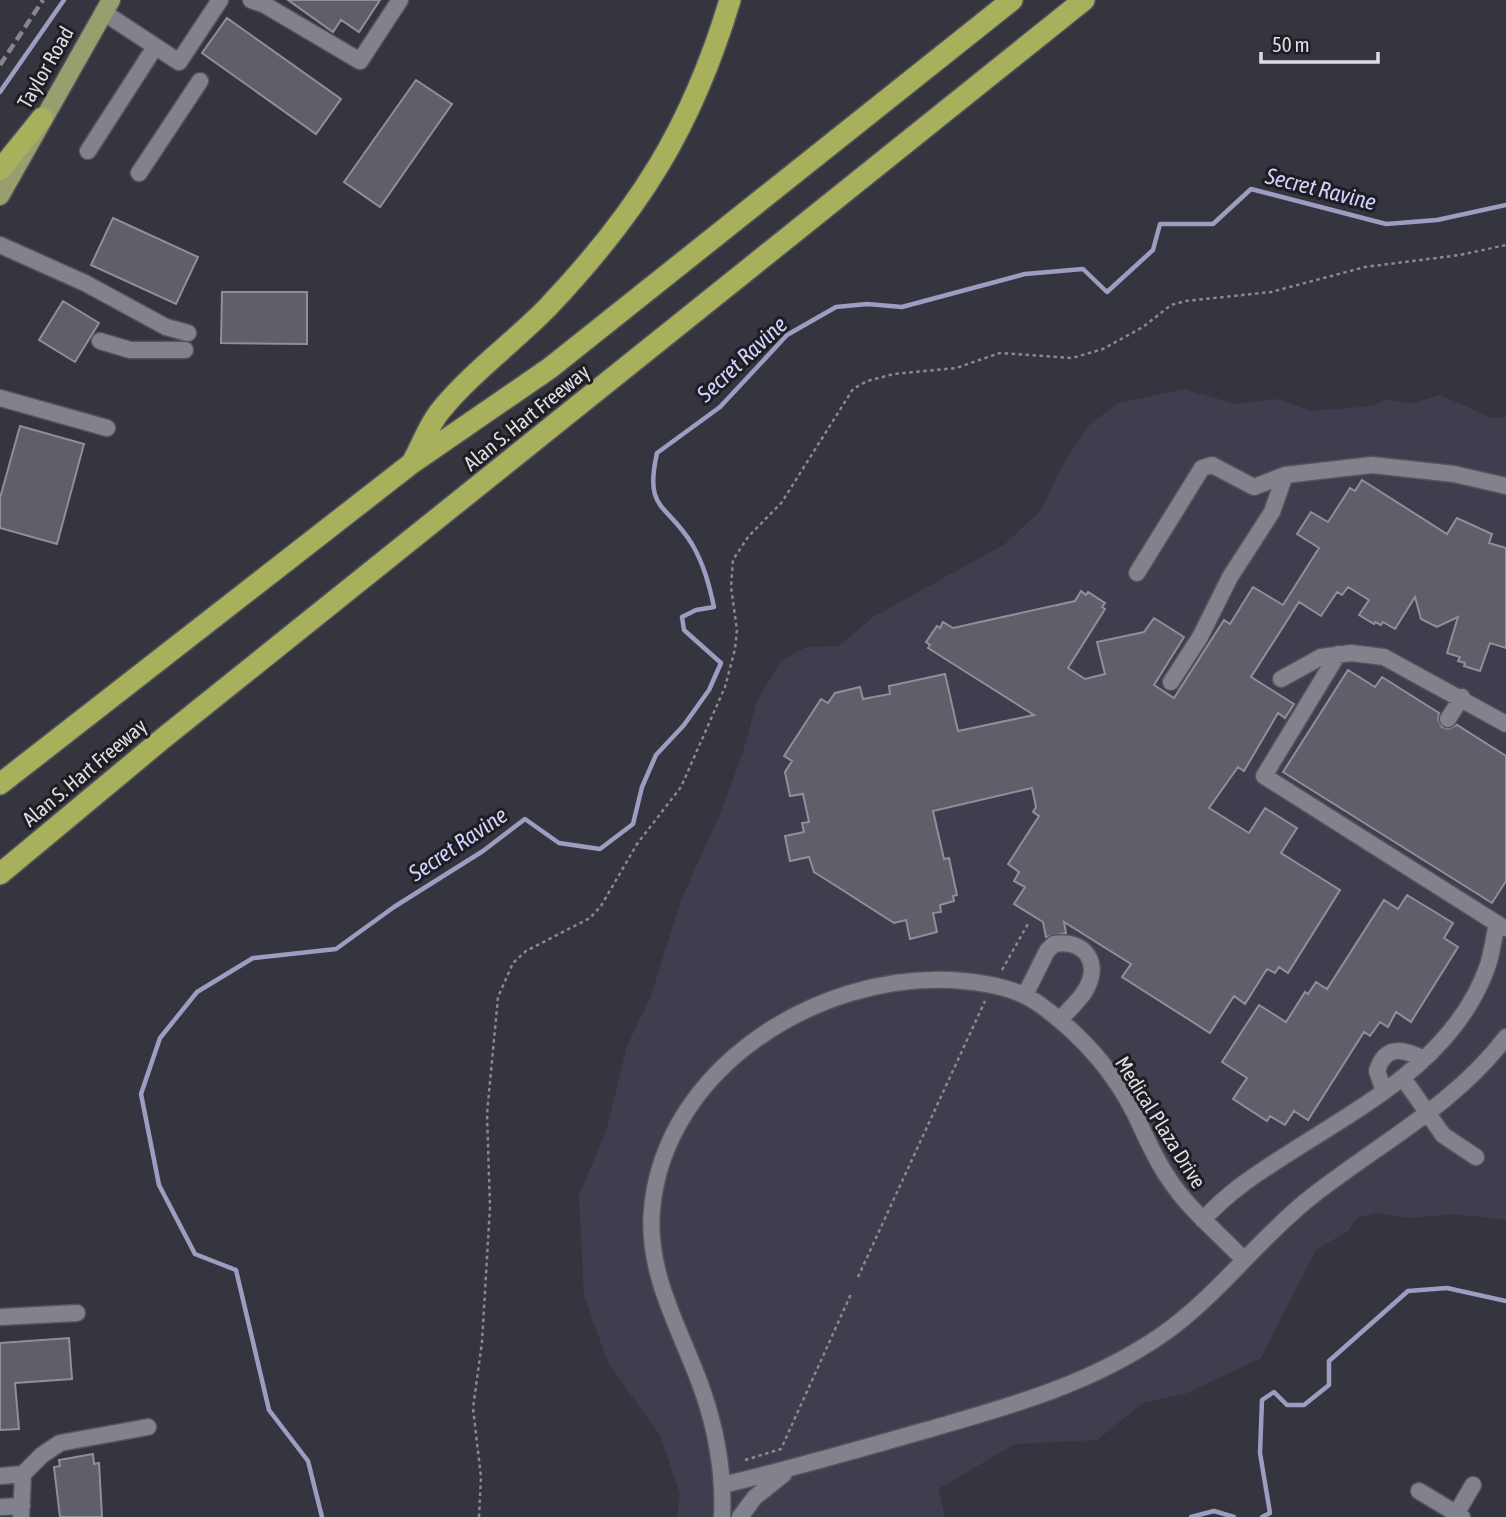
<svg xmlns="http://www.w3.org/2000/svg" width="1506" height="1517" font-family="'Asap Condensed',sans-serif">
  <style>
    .built { fill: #3f3e4e }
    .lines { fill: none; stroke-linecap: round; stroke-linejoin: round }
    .stream { stroke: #9e9cc1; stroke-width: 4.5 }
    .building { fill: #5f5f6a; stroke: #8f8e9a; stroke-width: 2 }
    .minor-casing { stroke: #53535b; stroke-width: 19 }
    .major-casing { stroke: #53535b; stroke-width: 21 }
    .highway-casing { stroke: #53535b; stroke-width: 24 }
    .path { stroke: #898991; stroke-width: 2.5; stroke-dasharray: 3.5 3.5; stroke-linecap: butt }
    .minor { stroke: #82828d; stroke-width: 16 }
    .major { stroke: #999e6f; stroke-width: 18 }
    .highway { stroke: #a8b05b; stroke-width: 21 }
    .rail { stroke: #85858d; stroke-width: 4.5; stroke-dasharray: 10 5; stroke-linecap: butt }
    .labels { text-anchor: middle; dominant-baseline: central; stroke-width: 6; stroke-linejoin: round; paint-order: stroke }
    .street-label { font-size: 21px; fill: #dddde3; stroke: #1d1d22 }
    .water-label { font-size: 23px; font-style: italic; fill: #d2d1fe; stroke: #1d1d22 }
  </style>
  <rect width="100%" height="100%" fill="#35353f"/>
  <path class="built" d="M1184,389l51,15 43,-5 33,12 61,-5 15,-7 23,5 30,-9 52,23 14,-1v803l-52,-6 -42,4 -37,-5 -18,5 -9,13 -32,19 -55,108 -74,35 -44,10 -46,37 -82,4 -77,45 7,28h-268l3,-23 -20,-59 -52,-72 -24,-68 -5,-99 27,-65 21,-85 24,-50 30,-96 40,-88 22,-60 14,-51 24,-40 25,-14 33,-1 34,-29 132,-73 36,-34 23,-48 27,-39 28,-20z"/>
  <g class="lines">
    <path class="stream" d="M0,92l64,-92
      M322,1517l-14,-56 -39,-51 -33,-140 -41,-16 -36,-69 -18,-91 19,-56 37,-46 56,-34 83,-9 58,-42 89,-56 42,-32 34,24 41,6 33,-25 9,-37 14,-32 28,-30 25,-35 12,-27 -37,-33 -2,-13 14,-7 18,-3c-5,-23 -10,-42 -22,-63 -26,-42 -48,-33 -35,-91l63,-46 67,-72 49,-28 31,-3 35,3 123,-33 58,-5 24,23 46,-42 7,-26h53l38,-35 135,35 51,-4 69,-15
      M1191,1517l23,-6 20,6
      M1262,1517l8,-4 -10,-60 2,-53 12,-8 13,13h17l25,-20v-24l79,-70 39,-3 59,13"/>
  </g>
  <path class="building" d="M288,0h92l-21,32 -18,-12 -8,12z
    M227,18l114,81 -25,35 -114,-81z
    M416,80l36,24 -72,103 -36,-25z
    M113,218l85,39 -22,47 -85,-39z
    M222,292h85v52l-86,-1z
    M63,301l36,22 -24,39 -36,-22z
    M20,426l64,18 -27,100 -57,-16v-30z
    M1362,480l85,54 10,-16 35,16 -3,9 17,5v100l-16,-5 -10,28 -16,-5 1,-3 -7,-2 2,-4 -13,-4 11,-36 -21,10 -16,-8 -6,-22 -20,32 -12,-7 -2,3 -6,-3 -1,2 -15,-9 10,-15 -21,-13 -6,8 -5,-3 -16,24 -22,-14 -48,75 43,27 -9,14 -7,-5 -34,58 -6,-4 -29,41 40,25 16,-25 32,20 -16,25 59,37 -52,83 -9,-6 -4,6 -8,-4 -22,35 -11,-8 -24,37 -88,-56 9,-13 -67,-42 2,11 -20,4 -3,-15 -29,-18 11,-17 -11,-6 5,-9 -11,-8 31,-48 -6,-4 3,-5 -4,-19 -99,23 11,48 5,-1 8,37 -4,1 1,5 -14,4 1,7 -8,1 4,19 -27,7 -4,-19 -12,3 -72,-46 -8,-5 -5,-15 -19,4 -5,-25 19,-4 -2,-9 7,-1 -6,-28 -13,2 -5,-24 7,-11 -8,-5 37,-57 7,4 7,-10 25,-6 3,12 27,-5 -1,-8 56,-12 13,57 76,-16 -106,-67 2,-3 -4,-3 11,-16 3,2 3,-6 10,6 122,-27 6,-10 5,4 2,-3 17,11 -3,4 3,2 -37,59 17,11 20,-5 -8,-32 47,-10 10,-14 30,19 -30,48 20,13 50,-78 6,4 23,-37 30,18 36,-57 -22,-14 14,-22 17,10 22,-34 5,3z
    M1348,670l27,17 7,-10 57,36 -1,6 4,8 6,2 9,-4 49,31v125l-14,22 -209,-131z
    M1407,895l46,28 -9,15 14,9 -47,75 -15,-10 -8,15 -8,-5 -10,14 -6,-4 -56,88 -14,-9 -9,14 -15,-9 -3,5 -34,-22 14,-21 -25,-16 37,-57 27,17 19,-30 3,2 8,-12 11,7 57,-89 14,9z
    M69,1338l3,41 -57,4 4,46 -19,1v-87z
    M93,1454l1,10 5,-1 3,54h-42l-6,-50 6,-1 -1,-6z"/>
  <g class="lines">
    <defs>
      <path id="minor" d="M251,0l14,5 95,56 40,-61
        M103,12l76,50 41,-62
        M88,151l67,-104
        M139,173l61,-92
        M0,245l85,38 81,44 22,6
        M100,341l30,9h55
        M0,398l107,30
        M1137,573l65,-105 10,-3 42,22 31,-12 87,-10 82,9 52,12
        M1338,654l-74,122 240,152
        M1281,679l40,-22 30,-4 33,4 122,67
        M1171,682l29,-45 30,-60 42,-65 13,-37
        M1448,719l14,-22
        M1025,995l22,-44 7,-7c31,-5 48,19 31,47 -6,10 -17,19 -25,29
        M1403,1078l40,57 33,22
        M1384,1091l-7,-20c8,-27 27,-22 47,-12
        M1203,1220c24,-27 53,-46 83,-65 78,-50 170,-97 202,-190 4,-13 6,-28 9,-42
        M0,1317l77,-4
        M0,1476l23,-2
        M723,1485c67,-16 134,-35 200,-54 84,-24 167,-46 240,-97 53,-37 93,-92 143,-133 68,-55 146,-93 200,-164
        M1419,1491l43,26
        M0,1507l22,-1
        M1456,1514l17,-29
        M21,1517l2,-43 19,-19 18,-12 88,-16
        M722,1517c2,-43 -5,-84 -19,-125 -21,-61 -57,-116 -51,-183 13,-141 165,-235 298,-229 30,2 64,6 89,24 39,28 73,65 95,108 11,22 20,46 35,67 20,31 49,53 74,80
        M740,1517l15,-20 29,-23"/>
      <path id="major" d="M0,196l111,-196"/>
      <path id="highway" d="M0,170l42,-52
        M413,461c9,-16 16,-37 28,-51 31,-38 73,-68 107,-103 91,-96 144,-180 182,-307
        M0,784l412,-321 138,-95 462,-368
        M0,874l161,-134 923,-740"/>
    </defs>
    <use href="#minor" class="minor-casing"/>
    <use href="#major" class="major-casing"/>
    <use href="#highway" class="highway-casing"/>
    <path class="path" d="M1002,970l27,-48
      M858,1277l127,-276
      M745,1460l36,-11 70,-155
      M479,1517l2,-40 -8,-69 9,-66 8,-135 -3,-93 11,-117 15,-34 13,-12 64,-33 11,-12 36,-62 44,-57 44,-100 10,-38 2,-19 -6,-43 2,-27 15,-23 34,-35 71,-113 14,-8 27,-7 62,-6 44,-15 72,5 31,-9 40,-22 28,-22 15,-4 85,-9 94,-25 95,-12 46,-10"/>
    <use href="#minor" class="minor"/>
    <use href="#major" class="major"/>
    <use href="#highway" class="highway"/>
    <path class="rail" d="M0,65l43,-65"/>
  </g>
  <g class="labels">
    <g class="street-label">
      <text transform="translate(45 67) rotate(-60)">Taylor Road</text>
      <text transform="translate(526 417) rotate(-39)">Alan S. Hart Freeway</text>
      <text transform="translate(84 772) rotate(-40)">Alan S. Hart Freeway</text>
      <text transform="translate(1161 1122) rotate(58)">Medical Plaza Drive</text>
    </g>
    <g class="water-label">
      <text transform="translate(1321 189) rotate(14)">Secret Ravine</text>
      <text transform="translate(742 359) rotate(-43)">Secret Ravine</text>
      <text transform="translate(458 844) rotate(-34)">Secret Ravine</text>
    </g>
  </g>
  <path d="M1261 52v10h117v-10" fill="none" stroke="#dddde3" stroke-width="3.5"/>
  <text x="1272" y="52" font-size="21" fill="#dddde3" stroke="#1d1d22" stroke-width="5" paint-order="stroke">50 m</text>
</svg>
